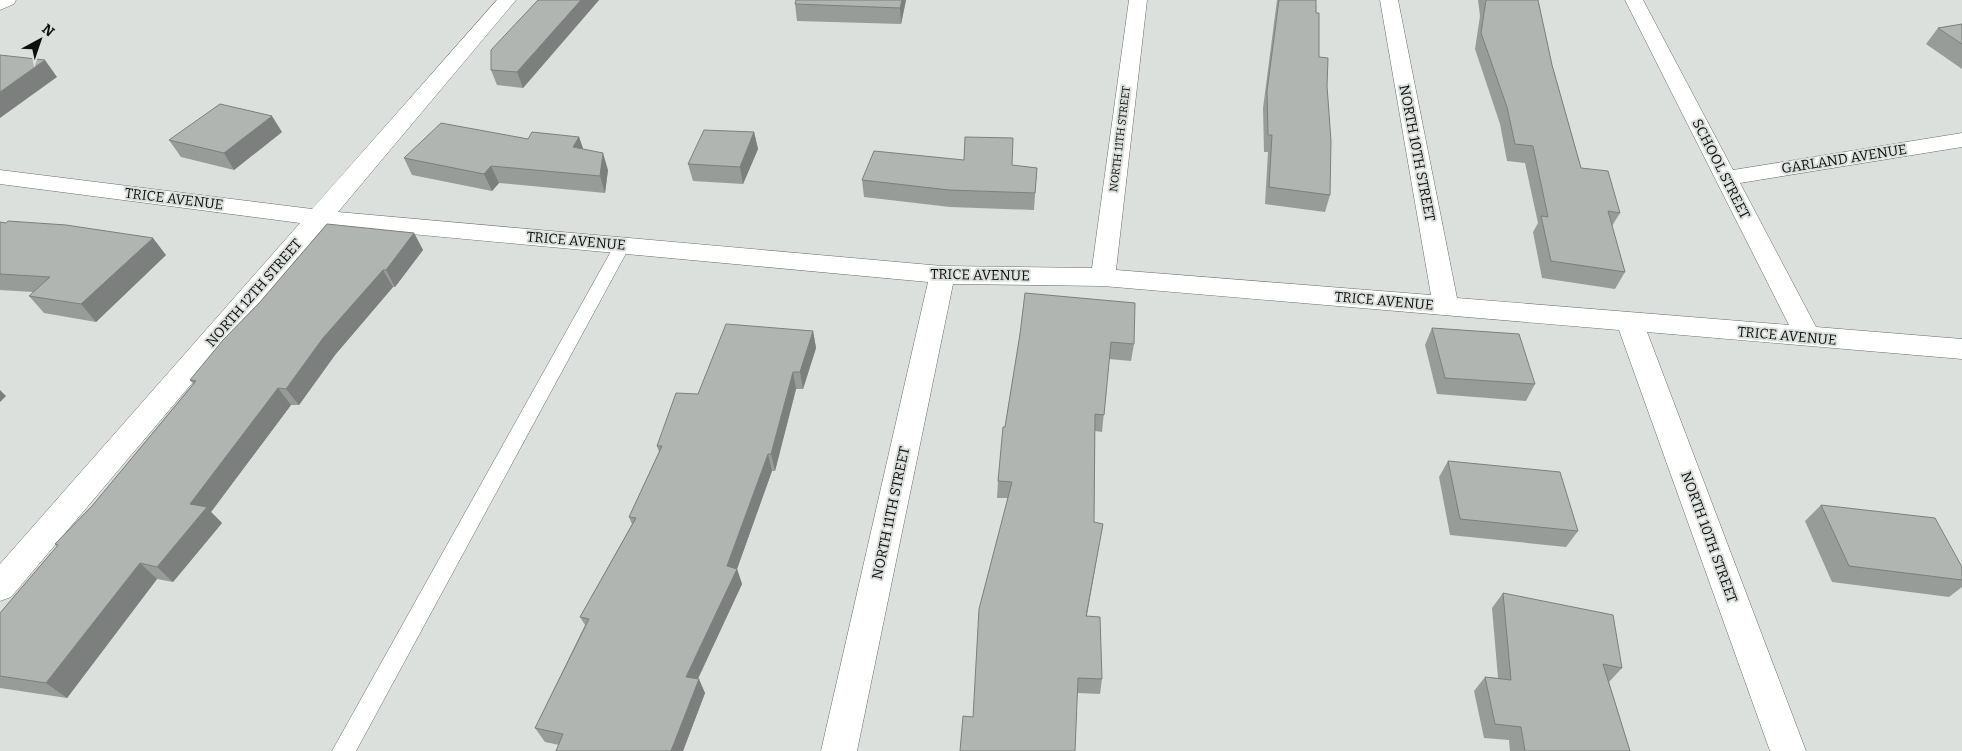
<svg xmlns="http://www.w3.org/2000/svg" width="1962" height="751" font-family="Bitter,serif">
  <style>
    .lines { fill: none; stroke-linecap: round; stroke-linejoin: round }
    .lane-casing { stroke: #6a6e6b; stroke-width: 1 }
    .street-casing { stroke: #6a6e6b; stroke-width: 1 }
    .lane { fill: #fff; fill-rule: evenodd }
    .street { fill: #fff; fill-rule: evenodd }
    .wall { fill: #989c99 }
    .shaded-wall { fill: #7c7f7d }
    .building { fill: #b1b5b2; stroke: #7c7f7d }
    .labels { text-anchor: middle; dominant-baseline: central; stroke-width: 4; stroke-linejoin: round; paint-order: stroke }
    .far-street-label { font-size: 11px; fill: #0e0f0e; stroke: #dbe0dd }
    .street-label { font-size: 14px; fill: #0e0f0e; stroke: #dbe0dd }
  </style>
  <rect width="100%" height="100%" fill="#dbe0dd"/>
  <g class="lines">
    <defs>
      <path id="lane" d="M622,241l6,1 2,4 -274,505h-24l282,-505 2,-4z"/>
      <path id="street" d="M0,0h16l-2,4 -14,6z
        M497,0h19l-178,212 604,54 150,2 37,-268h18l-31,270 315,25 -51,-295h18l59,298 332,27 -164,-325h18l90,170 229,-37v14l-222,36 76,144 146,12v20l-315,-27 159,419h-36l-151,-421 -516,-44 -150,-2 -96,467h-36l107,-469 -603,-56 -314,371 -11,4v-37l300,-341 -300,-39v-14l312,39z"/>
    </defs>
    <use href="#lane" class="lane-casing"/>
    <use href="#street" class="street-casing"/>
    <use href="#lane" class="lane"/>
    <use href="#street" class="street"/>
  </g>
  <path class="wall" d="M538,0h61l-76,88 -26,-3 -6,-15z
    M796,0h110l-5,24 -104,-3 -2,-17z
    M1277,0h39v13l3,44 8,29 3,109 -5,17 -60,-8 3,-52h-4l-1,-44z
    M1478,0h60l14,65 29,103 39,45 -8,13 13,46 -10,17 -73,-11 -9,-46 5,-9 -13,-60 -18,-2 -7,-37 -25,-75 5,-33z
    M1962,24v45l-36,-25 12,-16z
    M282,132l-48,38 -53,-13 -12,-17z
    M754,132l4,17 -15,35 -50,-3 -5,-17z
    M579,137l4,12 25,21 -3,23 -106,-10 -7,8 -80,-16 -8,-17 124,-19z
    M1012,165l25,3 -3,42 -84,-3 -86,-10 -2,-17z
    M0,222l166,33 -70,67 -52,-9 -15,-17 4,-4 -33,-2z
    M414,233l9,17 -28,37h-2l-58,68 -36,50h-8l-80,107 11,11 -49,59 -16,-3 -90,119 -67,-10v-75l57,-67 -2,-2 37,-38 101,-122 -3,-4z
    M1432,328l103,56 -9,17 -89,-7 -12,-49z
    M813,331l3,17 -13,41h-7l-21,82h-3l-35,98 5,15 -44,95 7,14 -22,58h-127l3,-6 -14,-3 -10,-14 50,-103 -5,-8 52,-93 -3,-7 30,-65 -2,-6 41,-52z
    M1020,334l114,10 -3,17 -22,-2 -7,73 -7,-1 -1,91 9,2 -17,92 16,63 -2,15 -22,-1 -105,24 35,-219h-11l1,-17 7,-54z
    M1448,461l130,70 -12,16 -116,-12 -11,-58z
    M1821,505l141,62v20l-13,10 -117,-15 -27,-61z
    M1503,593l119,75 -13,14 21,69h-120l-1,-11 -25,-2 -10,-47 11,-14 13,1 -6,-70z"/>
  <path class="shaded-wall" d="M581,0h18l-76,88 -6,-16z
    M902,0h4l-5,24 -1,-16z
    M45,60l12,17 -57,41v-26z
    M272,116l10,16 -48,38 -10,-17z
    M754,132l4,17 -15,35 -3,-17z
    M579,137l6,17 -12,-7z
    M603,153l5,17 -3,23 -5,-17z
    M491,166l8,17 -7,8 -8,-17z
    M414,233l9,17 -28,37 -9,-17z
    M153,238l13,17 -70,67 -15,-18z
    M383,270l10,17 -58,68 -36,50 -13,-16 37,-51z
    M813,331l3,17 -13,41 -3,-17z
    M793,372l3,17 -21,82 -4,-17z
    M278,388l13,17 -80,107 11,11 -49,59 -16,-15 33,-63z
    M0,390l6,6 -6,6z
    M768,454l4,17 -35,98 5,15 -50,107 -6,-14z
    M1103,524l-3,16 -16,92 2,-16z
    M140,563l17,16 -90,119 -21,-15z
    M699,679l6,14 -22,58h-12z"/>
  <path class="building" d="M538,0h43l-64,72 -26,-2v-20z
    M796,0h106l-2,8 -105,-4z
    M1279,0h37v13h3v44l9,1 -1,28 4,55 -1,54 -61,-8 3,-52h-4l-1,-44z
    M1486,0h52l14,65 29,103 27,3 12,42 -12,-2 17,61 -74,-11 -10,-45 7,1 -15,-71 -18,-2 -8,-37 -26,-74z
    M1962,24v20l-24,-16z
    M0,55l45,5 -45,32z
    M220,104l52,12 -48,37 -55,-13z
    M441,123l87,16 4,-7 47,5 -6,10 30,6 -3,23 -109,-10 -7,8 -80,-16z
    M704,130l50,2 -14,35 -52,-3z
    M965,137l48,1 -1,27 25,3 -2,25 -86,-3 -87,-10 12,-29 90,9z
    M8,221l58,4 87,13 -72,66 -52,-8 21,-19 -50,-3v-52l6,1z
    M327,224l87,9 -28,37h-3l-60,68 -37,51 -8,-1 -88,116 17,3 -50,60 -17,-4 -94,120 -46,-7v-63l58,-68 -3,-1 37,-38 104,-125 -6,-1 33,-40 37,-38z
    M1025,293l110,10 -1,41 -23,-2 -7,73 -9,-1 -1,108 9,2 -17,92 14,1 2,62 -24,-1 -3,73h-115l3,-35 10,1 6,-108 33,-127 -14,-1 5,-54h2l15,-93z
    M726,324l87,7 -13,41h-7l-22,82h-3l-41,112 10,3 -51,108 13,2 -28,72h-115l7,-17 -28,-6 54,-109 -9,-2 56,-99 -7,-1 33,-71h-5l19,-53 22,1z
    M1432,328l87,6 16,50 -90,-6z
    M1448,461l112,11 18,59 -118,-12z
    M1821,505l114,13 27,49v13l-113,-14z
    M1503,593l110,22 9,53 -19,-4 27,87h-105l-4,-24 -26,-3 -10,-47 26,3z"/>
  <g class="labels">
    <g class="far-street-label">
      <text transform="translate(1120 139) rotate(-83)">NORTH 11TH STREET</text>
    </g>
    <g class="street-label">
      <text transform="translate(1417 153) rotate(79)">NORTH 10TH STREET</text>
      <text transform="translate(1844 159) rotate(-9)">GARLAND AVENUE</text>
      <text transform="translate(1721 169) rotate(63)">SCHOOL STREET</text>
      <text transform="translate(174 199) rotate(7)">TRICE AVENUE</text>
      <text transform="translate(576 241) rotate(5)">TRICE AVENUE</text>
      <text transform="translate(980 275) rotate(1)">TRICE AVENUE</text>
      <text transform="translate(254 293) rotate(-49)">NORTH 12TH STREET</text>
      <text transform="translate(1384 301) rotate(5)">TRICE AVENUE</text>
      <text transform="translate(1787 336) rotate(5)">TRICE AVENUE</text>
      <text transform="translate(891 513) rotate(-78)">NORTH 11TH STREET</text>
      <text transform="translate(1709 537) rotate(70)">NORTH 10TH STREET</text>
    </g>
  </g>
  <g transform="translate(40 40) rotate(40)" stroke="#dbe0dd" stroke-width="4" paint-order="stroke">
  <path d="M0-4L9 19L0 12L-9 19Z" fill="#0e0f0e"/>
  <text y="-8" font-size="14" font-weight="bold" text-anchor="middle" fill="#0e0f0e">N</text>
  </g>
</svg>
